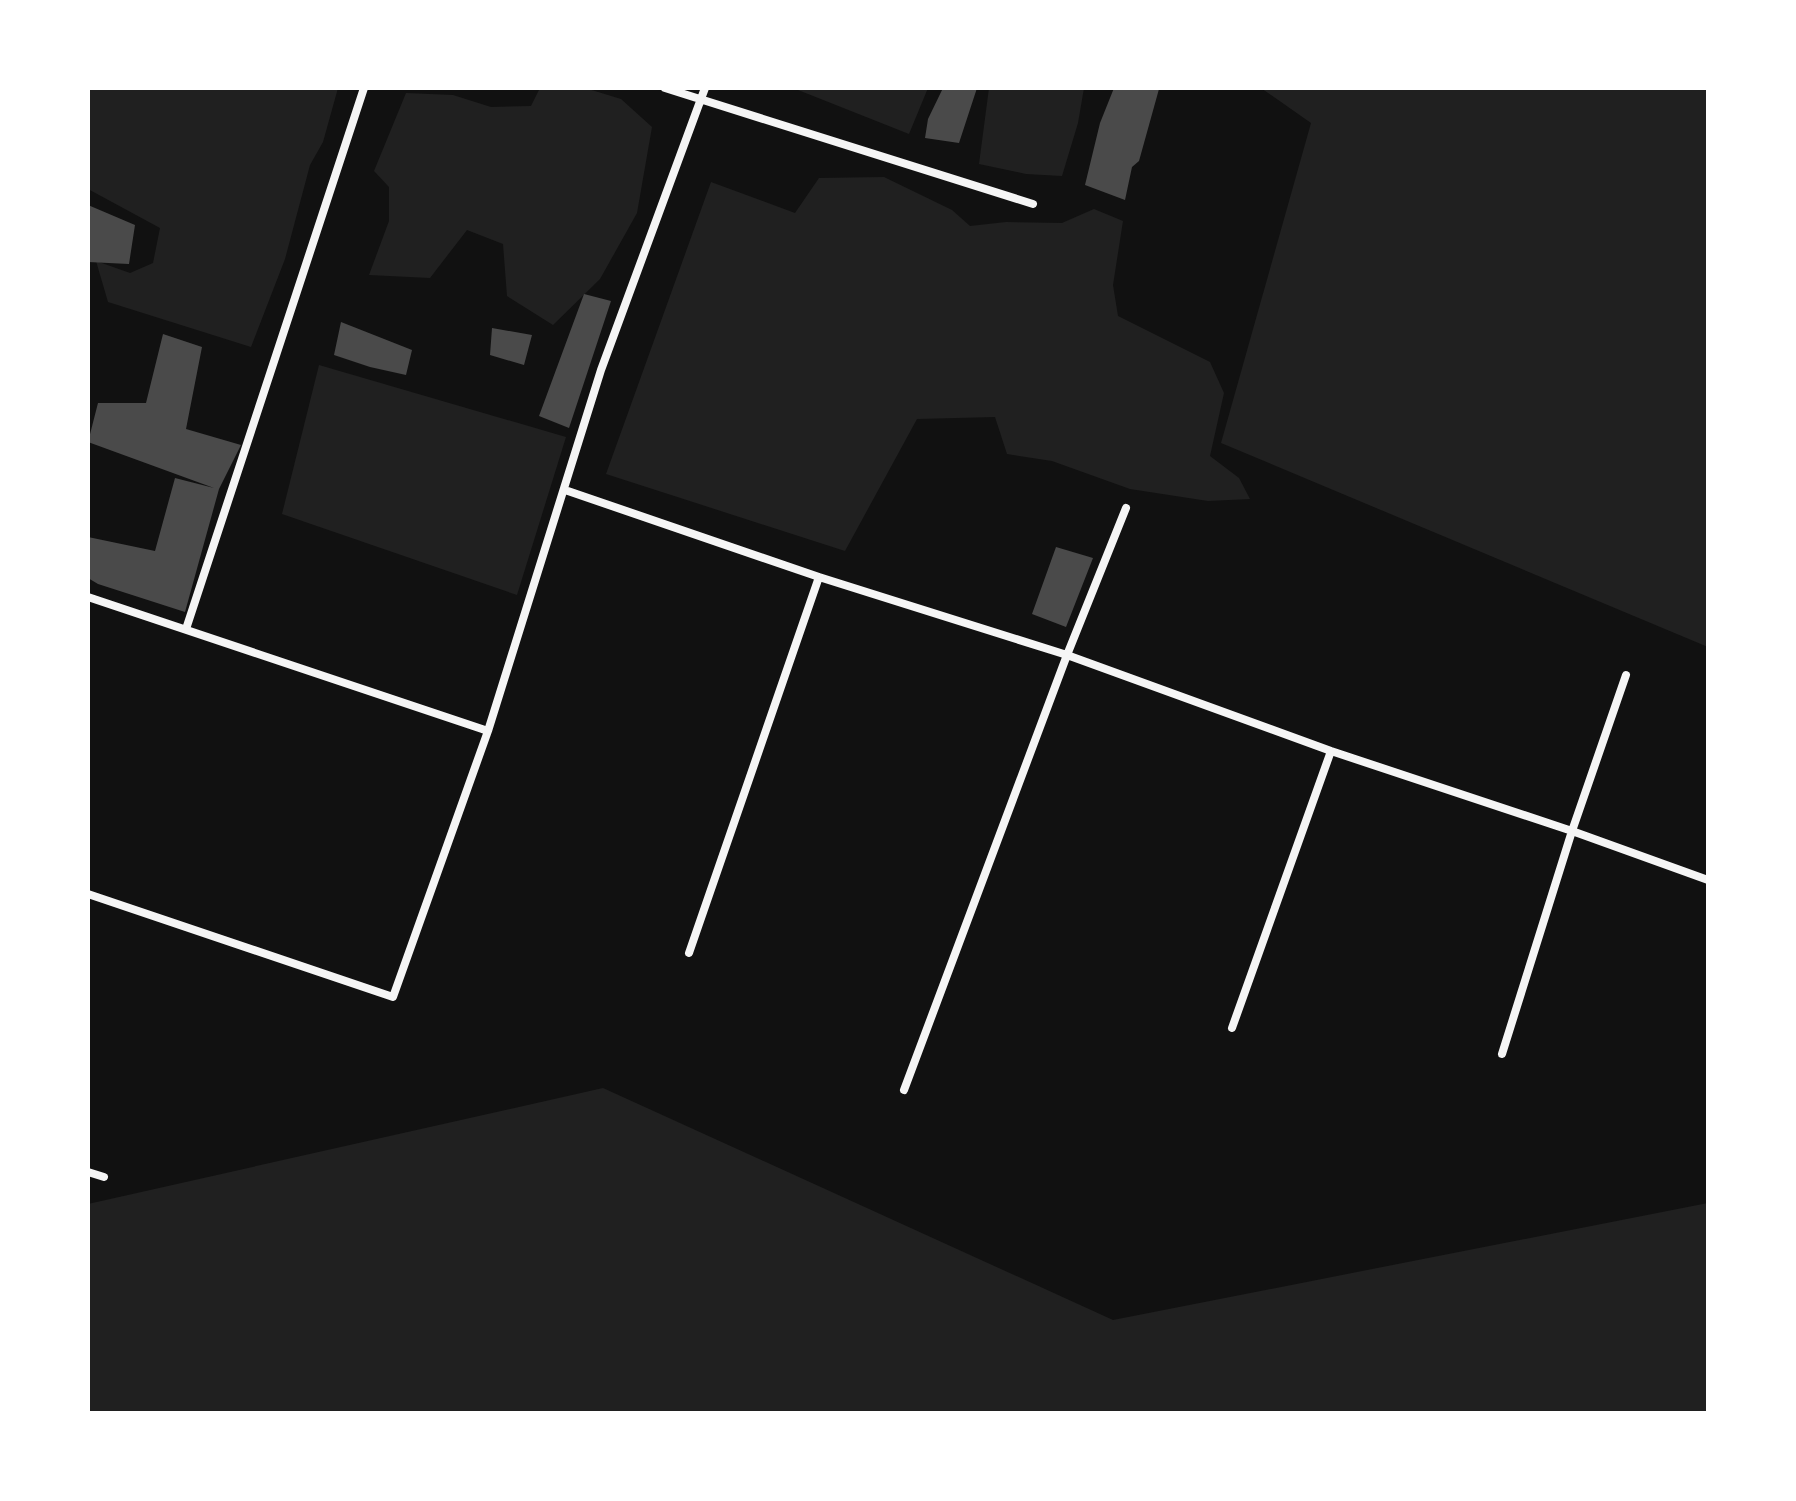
<svg xmlns="http://www.w3.org/2000/svg" width="1796" height="1501" font-family="Georgia,serif">
  <style>
    .green { fill: #202020 }
    .building { fill: #4a4a4a }
    .lines { fill: none; stroke-linecap: round; stroke-linejoin: round }
    .minor { stroke: #f5f5f5; stroke-width: 8 }
  </style>
  <rect width="100%" height="100%" fill="#111"/>
  <path class="green" d="M88,88h250l-15,54 -13,23 -25,94 -34,88 -143,-45 -12,-41 34,12 23,-10 7,-35 -72,-39z
    M540,88h45l36,11 31,28 -15,86 -37,66 -47,46 -46,-29 -4,-52 -36,-14 -37,48 -61,-3 20,-54v-34l-15,-16 32,-78 47,2 38,12 40,-1z
    M793,88h135l-19,46z
    M989,88h95l-6,35 -16,53 -36,-2 -47,-10z
    M1261,88h447v559l-487,-204 90,-320z
    M884,177l68,33 18,16 36,-4 56,1 32,-14 29,12 -10,64 5,31 92,46 14,31 -14,63 29,22 11,21 -42,2 -78,-12 -78,-28 -45,-7 -12,-37 -78,2 -72,132 -239,-77 105,-292 84,31 24,-35z
    M319,365l247,72 -49,158 -235,-81z
    M603,1088l510,232 595,-117v210h-1620v-209z"/>
  <path class="building" d="M943,88h34l-18,55 -34,-5 3,-19z
    M1114,88l45,1 -20,72 -7,6 -7,33 -40,-15 15,-62z
    M88,205l47,20 -6,39 -41,-2z
    M584,294l27,7 -42,127 -30,-12z
    M341,322l71,28 -6,25 -36,-8 -36,-12z
    M492,328l40,7 -8,30 -34,-10z
    M163,334l39,13 -16,82 55,16 -22,44 -34,123 -87,-28 -10,-6v-41l67,14 20,-73 39,10 -126,-46 10,-39h48z
    M1056,547l37,11 -27,69 -34,-13z"/>
  <g class="lines">
    <path class="minor" d="M665,88l368,116
      M565,490l254,87 248,78 264,96 241,80 136,49
      M88,597l400,134
      M186,629l178,-541
      M88,894l305,103 95,-266 113,-361 104,-282
      M689,953l130,-376
      M1232,1028l99,-277
      M1502,1054l70,-223 54,-156
      M904,1090l163,-435 59,-147
      M88,1172l16,5"/>
  </g>
  <rect width="1796" height="1501" fill="none" stroke="#ffffff" stroke-width="180"/>
</svg>
